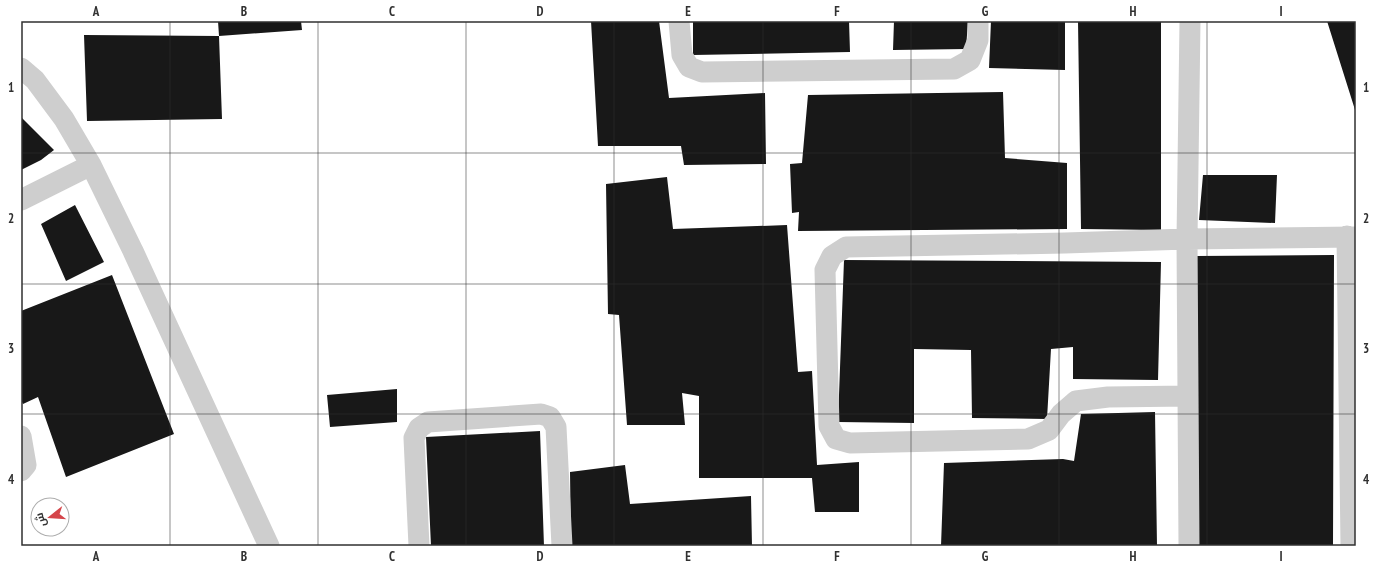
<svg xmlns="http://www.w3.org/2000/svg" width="1377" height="567" font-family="'PT Sans Narrow',Cairo,sans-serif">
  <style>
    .building { fill: #181818 }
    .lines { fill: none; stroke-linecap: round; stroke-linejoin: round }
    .minor { stroke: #cecece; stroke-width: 21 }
    .grid { fill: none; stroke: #313131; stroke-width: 1; stroke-opacity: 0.55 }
    .neatline { fill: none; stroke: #313131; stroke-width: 1.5 }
    .grid-label { font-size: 13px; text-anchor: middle; font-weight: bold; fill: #313131 }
  </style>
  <rect width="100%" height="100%" fill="#fff"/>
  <path class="building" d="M218,21h83l1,9 -83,6z
    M591,21h68l10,77 96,-5 1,71 -82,1 -3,-19h-83z
    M693,21h156l1,31 -157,3z
    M894,21h74l-2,28 -73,1z
    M991,21h74v49l-76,-2z
    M1078,21h83v209l-80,-1z
    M1327,21h29v92z
    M84,35l135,1 3,83 -135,2z
    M1003,92l2,66 62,5v66l-269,2 1,-19 -7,1 -2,-49 12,-1 6,-68z
    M21,117l33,33 -13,10 -20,10z
    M1203,175h74l-2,48 -76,-3z
    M667,177l6,52 114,-4 11,147 14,-1 5,94 42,-3v50h-44l-3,-34h-113v-82l-17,-3 3,32h-58l-8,-110 -11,-1 -2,-130z
    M75,205l29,57 -38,19 -25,-57z
    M1334,255l-1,291h-138l1,-290z
    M844,260l317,2 -3,118 -85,-1v-32l-22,2 -4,70 -75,-1 -1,-68 -57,-1v74l-76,-1z
    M112,275l62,159 -108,43 -28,-80 -15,7 -2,-4v-89z
    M397,389v33l-67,5 -3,-32z
    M1155,412l2,134h-216l3,-83 119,-4 11,2 7,-47z
    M540,431l4,115h-113l-5,-109z
    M625,465l5,39 121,-8 1,50h-181l-1,-74z"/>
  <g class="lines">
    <path class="minor" d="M679,21l3,34 7,12 13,5 252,-3 16,-9 8,-20v-19
      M1190,21l-3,218 169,-2
      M21,68l14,12 29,39 27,46 42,86 136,295
      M21,200l70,-35
      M1347,236l4,310
      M1188,396l-80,1 -32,4 -15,13 -12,16 -21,9 -178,4 -14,-4 -7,-13 -4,-156 7,-14 14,-9 219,-4 122,-4 2,307
      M21,436l5,29 -5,6
      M419,546l-5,-108 5,-10 9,-6 113,-8 9,3 6,10 6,119"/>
  </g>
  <path class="grid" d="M170,21v525M318,21v525M466,21v525M614,21v525M763,21v525M911,21v525M1059,21v525M1207,21v525M21,153h1335M21,284h1335M21,414h1335"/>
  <rect width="1377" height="567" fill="none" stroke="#ffffff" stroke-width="44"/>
  <g transform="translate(50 517) rotate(253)"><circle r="19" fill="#ffffff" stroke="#adadad"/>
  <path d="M0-3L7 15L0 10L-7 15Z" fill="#d5454a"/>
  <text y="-6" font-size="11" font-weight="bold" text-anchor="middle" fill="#313131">ش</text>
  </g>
  <rect x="22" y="22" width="1333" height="523" class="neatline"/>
  <g class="grid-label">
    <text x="96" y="16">A</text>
    <text x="244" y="16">B</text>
    <text x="392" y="16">C</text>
    <text x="540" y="16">D</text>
    <text x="688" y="16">E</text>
    <text x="837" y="16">F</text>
    <text x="985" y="16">G</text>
    <text x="1133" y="16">H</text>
    <text x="1281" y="16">I</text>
    <text x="11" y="92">1</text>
    <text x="1366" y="92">1</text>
    <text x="11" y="223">2</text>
    <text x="1366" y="223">2</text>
    <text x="11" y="353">3</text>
    <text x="1366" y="353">3</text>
    <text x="11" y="484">4</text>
    <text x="1366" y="484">4</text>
    <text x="96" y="561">A</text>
    <text x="244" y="561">B</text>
    <text x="392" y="561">C</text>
    <text x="540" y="561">D</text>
    <text x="688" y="561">E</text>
    <text x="837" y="561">F</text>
    <text x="985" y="561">G</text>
    <text x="1133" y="561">H</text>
    <text x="1281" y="561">I</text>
  </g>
</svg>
